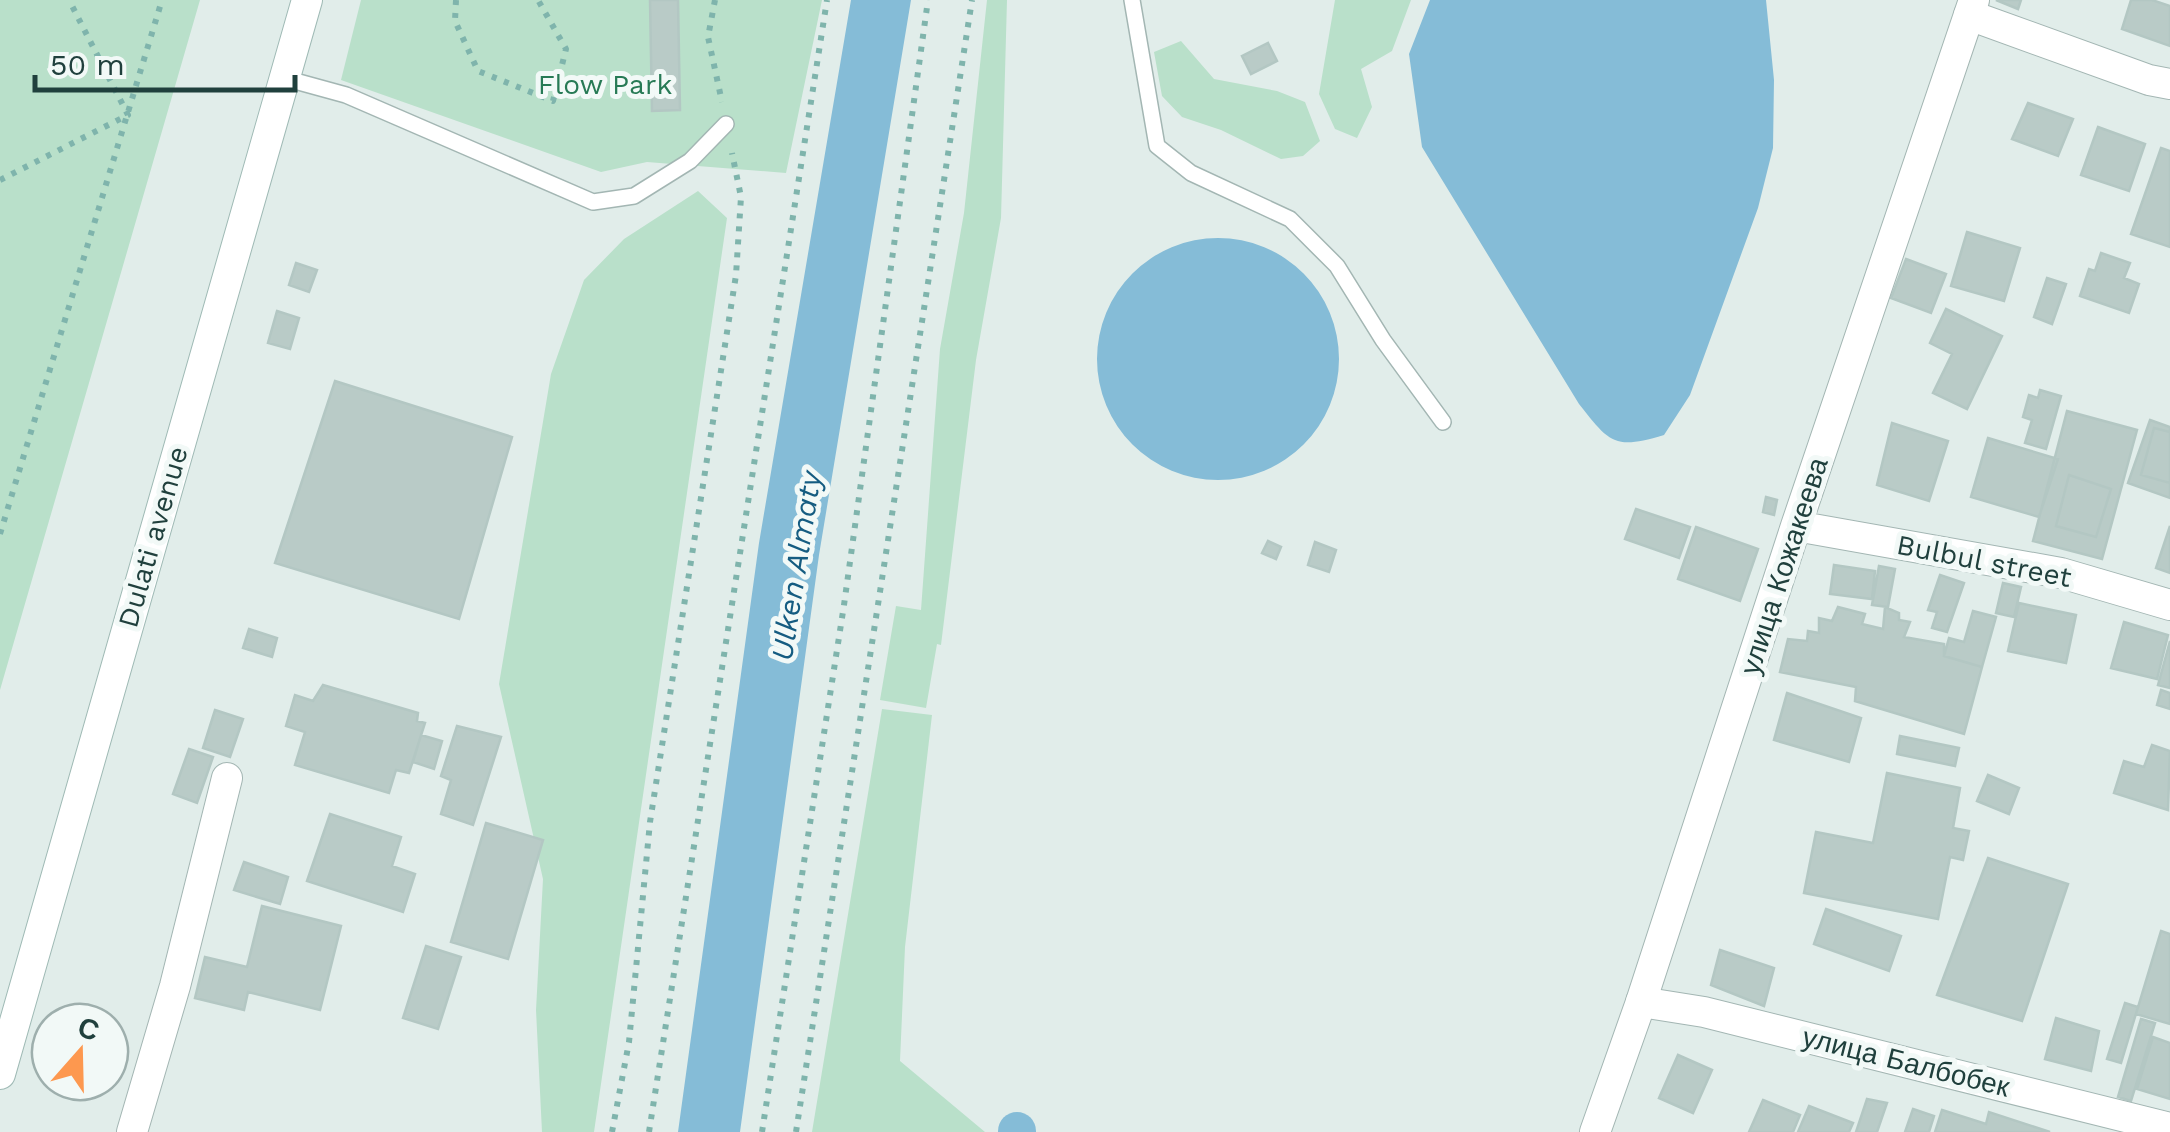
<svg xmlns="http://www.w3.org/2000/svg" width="2170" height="1132" font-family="'Work Sans',sans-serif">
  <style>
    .green { fill: #b9e0ca }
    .water { fill: #85bcd7 }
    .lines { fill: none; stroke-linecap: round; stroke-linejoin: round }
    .canal { stroke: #85bcd7; stroke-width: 38 }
    .building { fill: #b9cbc7; stroke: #b3c7c3; stroke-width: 2.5 }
    .service-casing { stroke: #a3b6b3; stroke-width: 18 }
    .minor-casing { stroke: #a3b6b3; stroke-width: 32 }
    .tertiary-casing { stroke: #a3b6b3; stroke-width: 32 }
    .secondary-casing { stroke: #9fbab5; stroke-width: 32 }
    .path { stroke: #7fb4ac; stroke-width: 6; stroke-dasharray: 5 8; stroke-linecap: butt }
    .service { stroke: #fff; stroke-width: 15 }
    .minor { stroke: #fff; stroke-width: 30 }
    .tertiary { stroke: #fff; stroke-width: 30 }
    .secondary { stroke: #fff; stroke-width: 30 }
    .labels { text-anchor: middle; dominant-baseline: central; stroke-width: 10; stroke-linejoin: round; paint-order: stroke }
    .park-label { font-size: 28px; fill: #277a55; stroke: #f2f9f7 }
    .street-label { font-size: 28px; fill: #20403d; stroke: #f2f9f7 }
    .water-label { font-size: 30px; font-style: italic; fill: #155c81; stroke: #f2f9f7 }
  </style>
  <rect width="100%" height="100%" fill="#e1edea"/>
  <path class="green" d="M0,0h200l-200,690z
    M361,0h461l-36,173 -139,-11 -46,10 -260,-92z
    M987,0h20l-6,218 -25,142 -35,285 -4,-1 -11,64 -46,-8 16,-94 25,4 19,-261 24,-136z
    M1335,0h76l-19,51 -31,18 11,38 -15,31 -22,-9 -16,-35z
    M1181,41l33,38 63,12 28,11 15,39 -17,15 -22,3 -60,-29 -39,-13 -20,-21 -8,-44z
    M698,191l29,27 -133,914h-52l-6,-122 7,-131 -44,-195 52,-310 33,-94 40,-41z
    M882,709l50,6 -27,232 -5,114 85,71h-173z"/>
  <path class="water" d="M851,0h60l-92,555 -79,577h-62l81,-589z
    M1430,0h336l8,80 -1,68 -15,60 -68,187 -26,40c-50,15 -54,8 -85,-31l-157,-257 -13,-93z
    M1097 359a121 121 0 1 1 242 0a121 121 0 1 1-242 0Z"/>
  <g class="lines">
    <path class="canal" d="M1017,1132v-1"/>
  </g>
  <path class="building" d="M650,0h28l2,110 -28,1z
    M1996,0h25l-3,9z
    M2131,0h21l18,6v40l-48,-17z
    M1268,43l9,18 -26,13 -9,-18z
    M2028,103l45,16 -15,37 -46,-17z
    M2098,127l47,17 -16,47 -48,-16z
    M2161,148l9,3v96l-39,-13z
    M1967,232l53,16 -16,53 -53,-15z
    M2101,253l29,10 -6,15 15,6 -10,29 -49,-17 9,-27 6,2z
    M1906,259l40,15 -15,39 -40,-15z
    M296,263l21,7 -8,22 -20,-7z
    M2047,278l19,6 -14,40 -18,-7z
    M1946,309l56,27 -35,73 -34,-16 19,-39 -22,-11z
    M277,311l22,7 -9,31 -22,-6z
    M335,381l177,56 -53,182 -184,-56z
    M2040,390l21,6 -15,53 -21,-6 7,-23 -9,-3 6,-22 9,3z
    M2067,411l70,19 -35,129 -69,-18z
    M2150,420l20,7v71l-42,-15z
    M1892,423l56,18 -19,60 -52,-16z
    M2154,428l16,4v51l-29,-8z
    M1988,438l70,21 -19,58 -68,-20z
    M2069,475l42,14 -15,48 -40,-11z
    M1766,497l11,3 -3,15 -11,-3z
    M1636,509l54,18 -11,31 -54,-19z
    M2170,526v47l-14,-5z
    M1696,527l62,22 -18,52 -62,-22z
    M1268,541l13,6 -5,12 -14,-6z
    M1315,542l21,8 -7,22 -21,-7z
    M1834,565l41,6 -3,28 -42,-5z
    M1879,566l16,3 -7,38 -16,-2z
    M1940,575l24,8 -17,49 -15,-4 5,-16 -9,-2z
    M2003,583l18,4 -7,30 -18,-4z
    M2019,603l57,12 -10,48 -58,-12z
    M1838,607l27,7 -3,10 21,5 2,-22 14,6v7l11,2 -6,15 40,7v12l38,11 -18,67 -109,-33 1,-14 -76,-15 8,-33 19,2 1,-10 11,2v-15l13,3z
    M1973,611l23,6 -14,50 -38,-11 5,-18 15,4z
    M2124,622l44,13 -11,44 -46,-11z
    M249,629l28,9 -5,19 -29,-9z
    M2170,641v47l-12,-3z
    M323,685l95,28 -1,8 8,2 -16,50 -13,-3 -7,23 -94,-28 10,-33 -19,-6 9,-31 18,6z
    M2161,690l9,3v16l-13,-4z
    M1787,693l74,25 -12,44 -75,-22z
    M215,710l28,9 -13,38 -27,-9z
    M457,726l44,11 -28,88 -32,-11 10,-34 -10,-4z
    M421,735l21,6 -8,28 -21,-7z
    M1900,736l59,12 -4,18 -58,-12z
    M2152,745l18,6 -2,59 -54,-17 10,-32 20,6z
    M189,749l24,8 -16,46 -24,-9z
    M1887,773l73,15 -7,40 16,3 -6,29 -13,-3 -12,62 -134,-26 12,-61 57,11z
    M1988,775l31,13 -10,26 -32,-13z
    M330,814l71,23 -9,29 23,8 -12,38 -96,-31z
    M486,823l57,17 -35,119 -57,-17z
    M1988,858l80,26 -46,137 -85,-26z
    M244,862l44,15 -8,27 -46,-14z
    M262,906l79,20 -21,84 -72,-18 -4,18 -49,-12 10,-41 42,10z
    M1826,909l75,27 -12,35 -75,-27z
    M2161,931l9,3v90l-34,-10z
    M426,946l35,11 -23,72 -35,-11z
    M1720,950l54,18 -10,38 -53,-21z
    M2125,1003l13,4 -17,56 -14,-4z
    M2056,1018l43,13 -8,40 -46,-12z
    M2141,1019l14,4 -24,78 -13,-4z
    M2153,1037l17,6v56l-33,-10z
    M1678,1055l34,15 -19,43 -34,-15z
    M1867,1099l20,4 -10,29h-21z
    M1763,1100l37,15 -7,17h-44z
    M1809,1106l44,17 -4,9h-51z
    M1913,1109l21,7 -5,16h-24z
    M1942,1110l44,14 3,-12 61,20h-115z"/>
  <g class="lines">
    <defs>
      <path id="service" d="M1132,0l25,146 34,27 99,46 47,47 46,74 60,82
        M284,78l62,17 247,107 41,-6 56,-35 36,-37"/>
      <path id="minor" d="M1969,15l180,65 21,4
        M1641,1002l63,10 466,116
        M132,1132l43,-146 52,-208"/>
      <path id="tertiary" d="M1796,526l265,47 109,32
        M1595,1132l46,-130 155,-476 178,-526"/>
      <path id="secondary" d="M0,1074l307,-1074"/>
    </defs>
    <use href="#service" class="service-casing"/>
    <use href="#minor" class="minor-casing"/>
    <use href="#tertiary" class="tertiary-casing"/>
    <use href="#secondary" class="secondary-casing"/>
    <path class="path" d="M456,0l-1,21 23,50 75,30 13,-52 -28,-49
      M715,0l-7,37 14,65
      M0,180l128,-65 -59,-115
      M0,534l162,-534
      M612,1132l17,-90 21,-220 86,-547 5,-78 -9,-44
      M649,1132l178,-1132
      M762,1132l82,-527 84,-605
      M796,1132l176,-1132"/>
    <use href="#service" class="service"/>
    <use href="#minor" class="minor"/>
    <use href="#tertiary" class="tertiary"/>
    <use href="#secondary" class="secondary"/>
  </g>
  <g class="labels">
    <g class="park-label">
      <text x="605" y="84">Flow Park</text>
    </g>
    <g class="street-label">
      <text transform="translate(153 537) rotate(-74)">Dulati avenue</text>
      <text transform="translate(1984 561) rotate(11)">Bulbul street</text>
      <text transform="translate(1784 566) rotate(-72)">улица Кожакеева</text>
      <text transform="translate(1906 1062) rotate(14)">улица Балбобек</text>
    </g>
    <g class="water-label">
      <text transform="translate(796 566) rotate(-81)">Ulken Almaty</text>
    </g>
  </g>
  <g transform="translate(80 1052) rotate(20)"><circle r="48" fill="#f2f9f7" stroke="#9eafad" stroke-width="2.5"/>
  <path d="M0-8L18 38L0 25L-18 38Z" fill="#fd984f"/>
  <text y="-15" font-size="28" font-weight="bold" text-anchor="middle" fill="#20403d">С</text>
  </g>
  <path d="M35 75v15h260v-15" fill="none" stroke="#20403d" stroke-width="5"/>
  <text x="50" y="75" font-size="30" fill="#20403d" stroke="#f2f9f7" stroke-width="8" paint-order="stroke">50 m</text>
</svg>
